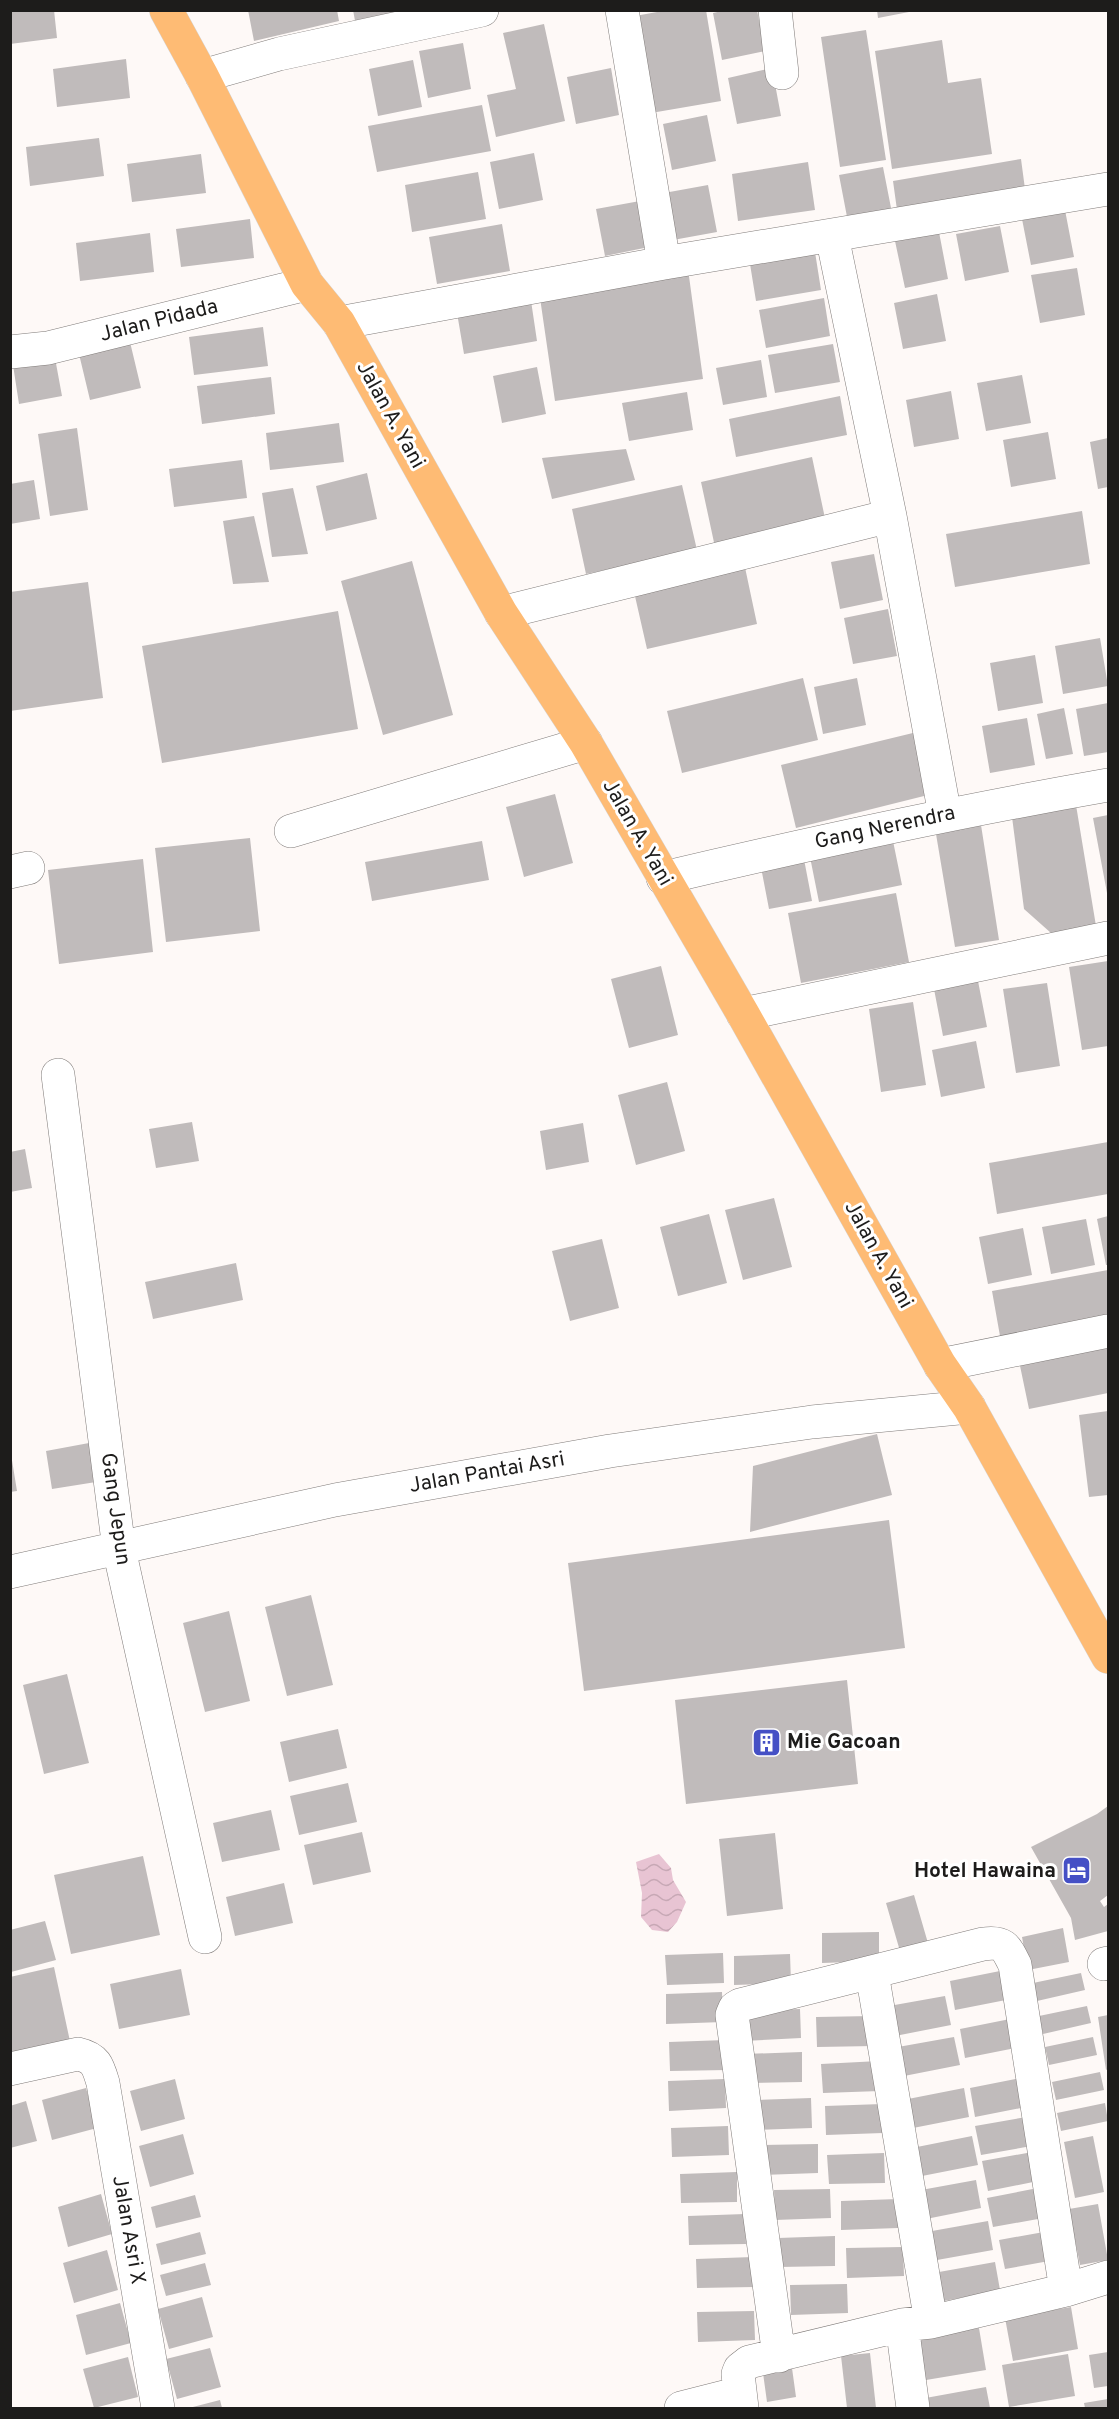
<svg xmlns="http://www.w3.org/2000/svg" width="1119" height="2419" font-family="Overpass,sans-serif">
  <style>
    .water { fill: url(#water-waves) }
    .building { fill: #c0bbbb }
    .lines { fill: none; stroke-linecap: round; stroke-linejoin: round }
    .minor-casing { stroke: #807c7a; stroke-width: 34 }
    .highway-casing { stroke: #d6d6d6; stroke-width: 34 }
    .minor { stroke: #fff; stroke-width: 33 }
    .highway { stroke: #febb74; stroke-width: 33 }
    .labels { text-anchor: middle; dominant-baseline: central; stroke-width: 6; stroke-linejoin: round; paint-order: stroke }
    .street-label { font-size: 21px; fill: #1d1c1b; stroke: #fff }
    .poi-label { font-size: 21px; font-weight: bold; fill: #1d1c1b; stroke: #fff; text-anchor: start }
  </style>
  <defs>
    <pattern id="water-waves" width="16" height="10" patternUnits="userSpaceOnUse" patternTransform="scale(1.5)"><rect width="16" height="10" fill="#e8c4d3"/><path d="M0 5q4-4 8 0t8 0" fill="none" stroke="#c7a8b5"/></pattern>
  </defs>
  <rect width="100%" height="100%" fill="#fef9f7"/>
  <path class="water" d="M659,1854l12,14 2,12 13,22 -9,20 -9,10 -16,-2 -11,-13 1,-24 -6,-31z"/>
  <path class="building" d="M10,10h44l3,28 -47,6z
    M248,10h89l2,11 -85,20z
    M353,10h46l1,8 -44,8z
    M668,10h38l15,91 -70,12 -16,-97z
    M726,10h31l8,41 -43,9 -9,-47z
    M877,10h32v2l-31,6z
    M544,24l21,97 -69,16 -9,-42 29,-6 -13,-56z
    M866,30l20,130 -46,7 -19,-130z
    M942,40l6,43 33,-5 11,76 -100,15 -17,-118z
    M463,43l8,46 -43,9 -9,-47z
    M126,59l4,39 -73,9 -4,-38z
    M413,60l9,47 -44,9 -9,-47z
    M611,68l8,47 -43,9 -9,-47z
    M772,68l9,48 -44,8 -9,-46z
    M482,105l9,46 -114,21 -9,-46z
    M707,115l9,46 -44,9 -9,-46z
    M99,138l5,38 -74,10 -4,-39z
    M534,153l9,47 -44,9 -9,-47z
    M201,154l5,39 -74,9 -5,-38z
    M1021,159l4,30 -128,21 -4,-29z
    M808,162l7,48 -77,11 -6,-47z
    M883,167l9,46 -44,9 -9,-47z
    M478,172l8,47 -74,13 -7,-47z
    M708,185l9,47 -44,8 -9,-47z
    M640,201l9,46 -44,9 -9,-47z
    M1065,210l9,47 -43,8 -9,-46z
    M250,219l4,39 -73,9 -5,-38z
    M502,224l8,47 -73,13 -8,-47z
    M1000,226l9,46 -44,9 -9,-47z
    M939,232l9,47 -43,9 -10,-47z
    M150,233l4,39 -74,9 -4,-38z
    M815,252l6,38 -65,11 -6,-37z
    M1077,268l8,47 -45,8 -9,-48z
    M688,269l15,110 -148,22 -16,-110z
    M530,294l7,47 -73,13 -8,-47z
    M937,294l9,47 -43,8 -9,-46z
    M824,298l6,38 -64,12 -7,-38z
    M263,327l5,39 -74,9 -5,-38z
    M130,342l11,46 -51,12 -11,-46z
    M833,344l7,38 -65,11 -7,-38z
    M55,358l7,38 -43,8 -6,-39z
    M761,360l6,37 -44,8 -7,-37z
    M537,367l9,47 -44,9 -9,-47z
    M1022,375l9,48 -45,8 -9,-48z
    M271,377l4,37 -73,10 -5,-38z
    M951,391l8,48 -45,8 -8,-47z
    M687,392l6,38 -64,11 -7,-38z
    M840,396l7,39 -111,22 -7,-38z
    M339,423l5,39 -74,8 -4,-37z
    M77,428l11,82 -38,6 -12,-82z
    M1048,432l8,47 -45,8 -8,-47z
    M1108,438v49l-10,2 -8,-47z
    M626,449l9,31 -83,19 -10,-41z
    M812,457l14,66 -111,24 -14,-65z
    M242,460l5,38 -73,9 -5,-38z
    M367,473l10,46 -51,12 -10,-45z
    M34,480l6,39 -30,5v-40z
    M682,485l15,65 -111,24 -14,-65z
    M293,488l15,66 -36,3 -10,-64z
    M1082,511l8,53 -135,23 -9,-53z
    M254,516l15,66 -36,2 -10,-63z
    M874,554l9,46 -43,9 -9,-47z
    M743,558l14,66 -110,25 -15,-66z
    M412,561l41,154 -70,20 -42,-154z
    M88,582l15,116 -93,13v-119z
    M888,609l9,47 -44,8 -9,-46z
    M338,611l20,118 -196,34 -20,-117z
    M1100,638l8,48 -45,8 -8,-48z
    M1035,655l8,48 -45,8 -8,-48z
    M803,678l15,62 -136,33 -15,-62z
    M857,678l9,47 -43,9 -9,-47z
    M1108,703v49l-24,4 -8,-47z
    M1064,708l9,46 -27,5 -9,-45z
    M1027,718l8,47 -45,8 -8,-47z
    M917,732l15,62 -136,34 -15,-63z
    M555,794l18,69 -49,14 -18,-70z
    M1076,805l20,121 -45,7 -27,-24 -12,-92z
    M1108,815v78h-1l-14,-75z
    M981,825l18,115 -44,7 -19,-113z
    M250,838l10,93 -94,11 -11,-94z
    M482,841l7,39 -117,21 -7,-39z
    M893,841l9,44 -83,17 -9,-45z
    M803,854l9,47 -43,8 -9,-47z
    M143,859l10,93 -94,12 -11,-94z
    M896,893l13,69 -108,21 -13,-70z
    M1108,961v85l-26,4 -13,-83z
    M661,966l17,69 -49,13 -18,-69z
    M978,981l9,46 -44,9 -9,-47z
    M1047,983l13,83 -44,7 -13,-84z
    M913,1002l13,83 -45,7 -12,-83z
    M976,1041l9,47 -44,9 -9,-47z
    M667,1082l18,69 -49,14 -18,-70z
    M192,1122l7,39 -43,7 -7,-39z
    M583,1123l6,39 -43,8 -6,-39z
    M1108,1142v52l-111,20 -8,-51z
    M25,1149l7,39 -22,4v-40z
    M774,1198l18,69 -49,13 -18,-70z
    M709,1214l18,69 -49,13 -18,-69z
    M1108,1216v49h-2l-9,-46z
    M1086,1219l9,46 -44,9 -9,-47z
    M1023,1228l9,47 -44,9 -9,-47z
    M602,1239l17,69 -49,13 -18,-70z
    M236,1263l7,37 -90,19 -8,-37z
    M1108,1270v47l-108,19 -8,-45z
    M1108,1343v50l-79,16 -10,-48z
    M1108,1411v84l-19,2 -10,-82z
    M877,1434l15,61 -142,37 3,-66z
    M89,1443l7,39 -44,7 -6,-38z
    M10,1448l7,43 -7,1z
    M889,1520l16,128 -321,43 -16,-128z
    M311,1595l22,90 -46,11 -22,-89z
    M229,1611l21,90 -45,11 -22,-89z
    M67,1674l22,89 -45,11 -21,-89z
    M847,1680l11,104 -172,20 -11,-104z
    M338,1729l9,39 -58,14 -9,-40z
    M348,1783l9,39 -58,13 -9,-39z
    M1108,1806v89l-8,6 4,6 4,-3v27l-33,9 -4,-22 -40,-71 66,-33z
    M271,1810l9,40 -58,12 -9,-39z
    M362,1832l9,40 -58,13 -9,-40z
    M775,1833l8,76 -56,7 -8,-77z
    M143,1856l17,79 -89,19 -17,-79z
    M284,1883l9,40 -58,13 -9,-39z
    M914,1895l16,55 -28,8 -16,-55z
    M45,1921l11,39 -45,12 -1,-42z
    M1063,1928l6,34 -41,8 -6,-33z
    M879,1932v29l-57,2v-30z
    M723,1953l1,30 -57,2 -2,-30z
    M790,1954l1,29 -57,2v-29z
    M54,1967l17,79 -61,14v-83z
    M181,1969l9,46 -71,14 -9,-45z
    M1005,1970l6,29 -56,11 -5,-29z
    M1081,1973l4,17 -48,11 -4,-18z
    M722,1992l1,30 -57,2v-30z
    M945,1996l6,29 -56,11 -6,-30z
    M1087,2006l4,17 -48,11 -4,-18z
    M800,2009l1,29 -58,3v-30z
    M1108,2015v54l-2,1 -8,-53z
    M873,2016l1,30 -57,1 -1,-30z
    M1015,2018l5,29 -55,11 -5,-29z
    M954,2037l6,28 -56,11 -6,-29z
    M1093,2037l4,18 -48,10 -4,-18z
    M726,2040l1,30 -57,1 -1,-29z
    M802,2052v30l-57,1v-29z
    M879,2061l1,30 -57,2 -2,-29z
    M1100,2072l4,18 -48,10 -4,-18z
    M1025,2077l6,29 -56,11 -5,-29z
    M175,2079l10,40 -44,12 -11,-40z
    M725,2079l1,29 -57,3 -1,-30z
    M86,2088l11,40 -45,12 -10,-40z
    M964,2088l5,29 -56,11 -5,-29z
    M811,2098l1,30 -57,2 -1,-30z
    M26,2101l11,40 -27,7v-42z
    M1105,2103l3,18 -47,10 -4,-18z
    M882,2104l1,29 -57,2 -1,-29z
    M1032,2116l5,29 -56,10 -6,-29z
    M728,2126l1,29 -57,2 -1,-29z
    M183,2134l11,40 -44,13 -11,-41z
    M972,2136l6,29 -56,11 -5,-29z
    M1093,2136l11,56 -29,6 -11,-56z
    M818,2144v29l-57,2v-30z
    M1038,2151l5,29 -55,11 -6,-30z
    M884,2153l1,30 -56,1 -2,-29z
    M737,2172v30l-56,1 -1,-29z
    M976,2180l5,28 -55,11 -5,-29z
    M1043,2187l6,30 -56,10 -6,-29z
    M830,2189l1,29 -56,2 -1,-30z
    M101,2194l11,40 -44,13 -10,-40z
    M195,2195l6,22 -45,11 -5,-21z
    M898,2199v29l-57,2v-29z
    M1098,2204l10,56 -28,5 -11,-56z
    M745,2214l1,30 -57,1 -1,-29z
    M988,2221l5,29 -56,10 -5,-29z
    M1055,2230l5,29 -55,10 -6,-29z
    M200,2232l6,22 -45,11 -5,-21z
    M835,2236v30l-56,1 -1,-29z
    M903,2247l1,29 -57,2 -1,-30z
    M107,2250l11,40 -44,13 -11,-40z
    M753,2257l1,30 -57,1 -1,-29z
    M995,2262l5,28 -56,11 -5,-29z
    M205,2263l6,22 -45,11 -6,-21z
    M847,2284l1,29 -57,2 -1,-30z
    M202,2297l11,40 -44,12 -11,-40z
    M120,2303l11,40 -45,12 -10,-40z
    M1071,2307l7,42 -65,12 -8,-43z
    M754,2311l1,29 -57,2 -1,-30z
    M979,2328l7,42 -66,11 -7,-41z
    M210,2348l11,39 -44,12 -11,-40z
    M1108,2352v34l-14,2 -5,-33z
    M870,2353l6,55h-29l-6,-52z
    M1068,2354l7,42 -66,11 -7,-42z
    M128,2357l10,40 -44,11 -11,-39z
    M792,2368l4,29 -29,5 -4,-29z
    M986,2387l4,21h-68l-2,-9z
    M1108,2399v9h-23l-1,-5z
    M220,2400l2,8h-33z"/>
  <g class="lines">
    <defs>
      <path id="minor" d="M622,10l42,253
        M775,10l7,63
        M202,76l77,-22 203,-44
        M832,236l58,280 55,299
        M339,323l325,-60 444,-74
        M10,352l38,-4 259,-64
        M501,613l389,-97
        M291,831l295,-88
        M10,872l18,-4
        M663,878c148,-35 296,-67 445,-93
        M743,1014l365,-76
        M58,1075l61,474 86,388
        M940,1365l168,-34
        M10,1572l325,-72 275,-49 202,-29 157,-15
        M1104,1964l4,-1
        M872,1973l59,349
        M10,2069l68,-15c18,4 20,12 25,29l55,325
        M902,2325l11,83
        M779,2356l-47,-341 3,-7 5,-3 243,-61c21,-3 23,3 32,21l51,325
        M681,2408l59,-15
        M742,2408l-4,-34 2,-5 9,-7 153,-37 29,-3 135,-32 42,-13"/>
      <path id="highway" d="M166,10l36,66 105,208 32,39 162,290 85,130 157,271 197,351 29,42 139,250"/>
    </defs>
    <use href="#minor" class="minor-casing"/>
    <use href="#highway" class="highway-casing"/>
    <use href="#minor" class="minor"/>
    <use href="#highway" class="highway"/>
  </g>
  <defs>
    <symbol id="building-square" viewBox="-11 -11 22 22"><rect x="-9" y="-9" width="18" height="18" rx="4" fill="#4550c5" stroke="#fff"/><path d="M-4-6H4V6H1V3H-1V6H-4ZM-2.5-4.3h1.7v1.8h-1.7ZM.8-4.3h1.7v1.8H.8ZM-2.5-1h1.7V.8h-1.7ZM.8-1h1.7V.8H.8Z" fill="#fff"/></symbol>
    <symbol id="hotel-square" viewBox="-11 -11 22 22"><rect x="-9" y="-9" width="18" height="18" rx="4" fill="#4550c5" stroke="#fff"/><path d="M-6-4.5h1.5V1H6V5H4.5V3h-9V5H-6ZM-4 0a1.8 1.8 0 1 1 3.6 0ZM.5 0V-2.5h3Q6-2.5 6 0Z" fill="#fff"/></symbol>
  </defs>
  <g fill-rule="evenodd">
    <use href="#building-square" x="750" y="1726" width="33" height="33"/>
    <use href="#hotel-square" x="1060" y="1854" width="33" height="33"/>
  </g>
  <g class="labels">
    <g class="street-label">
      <text transform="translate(159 321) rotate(-14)">Jalan Pidada</text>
      <text transform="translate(390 415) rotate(61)">Jalan A. Yani</text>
      <text transform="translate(885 828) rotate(-12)">Gang Nerendra</text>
      <text transform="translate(637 833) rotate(60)">Jalan A. Yani</text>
      <text transform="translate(878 1255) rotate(61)">Jalan A. Yani</text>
      <text transform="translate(487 1473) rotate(-10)">Jalan Pantai Asri</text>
      <text transform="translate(115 1509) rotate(82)">Gang Jepun</text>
      <text transform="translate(128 2230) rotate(80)">Jalan Asri X</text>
    </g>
    <g class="poi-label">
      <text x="787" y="1742">Mie Gacoan</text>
      <text x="1056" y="1871" text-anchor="end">Hotel Hawaina</text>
    </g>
  </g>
  <rect width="1119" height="2419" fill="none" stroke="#1d1c1b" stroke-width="24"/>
</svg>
